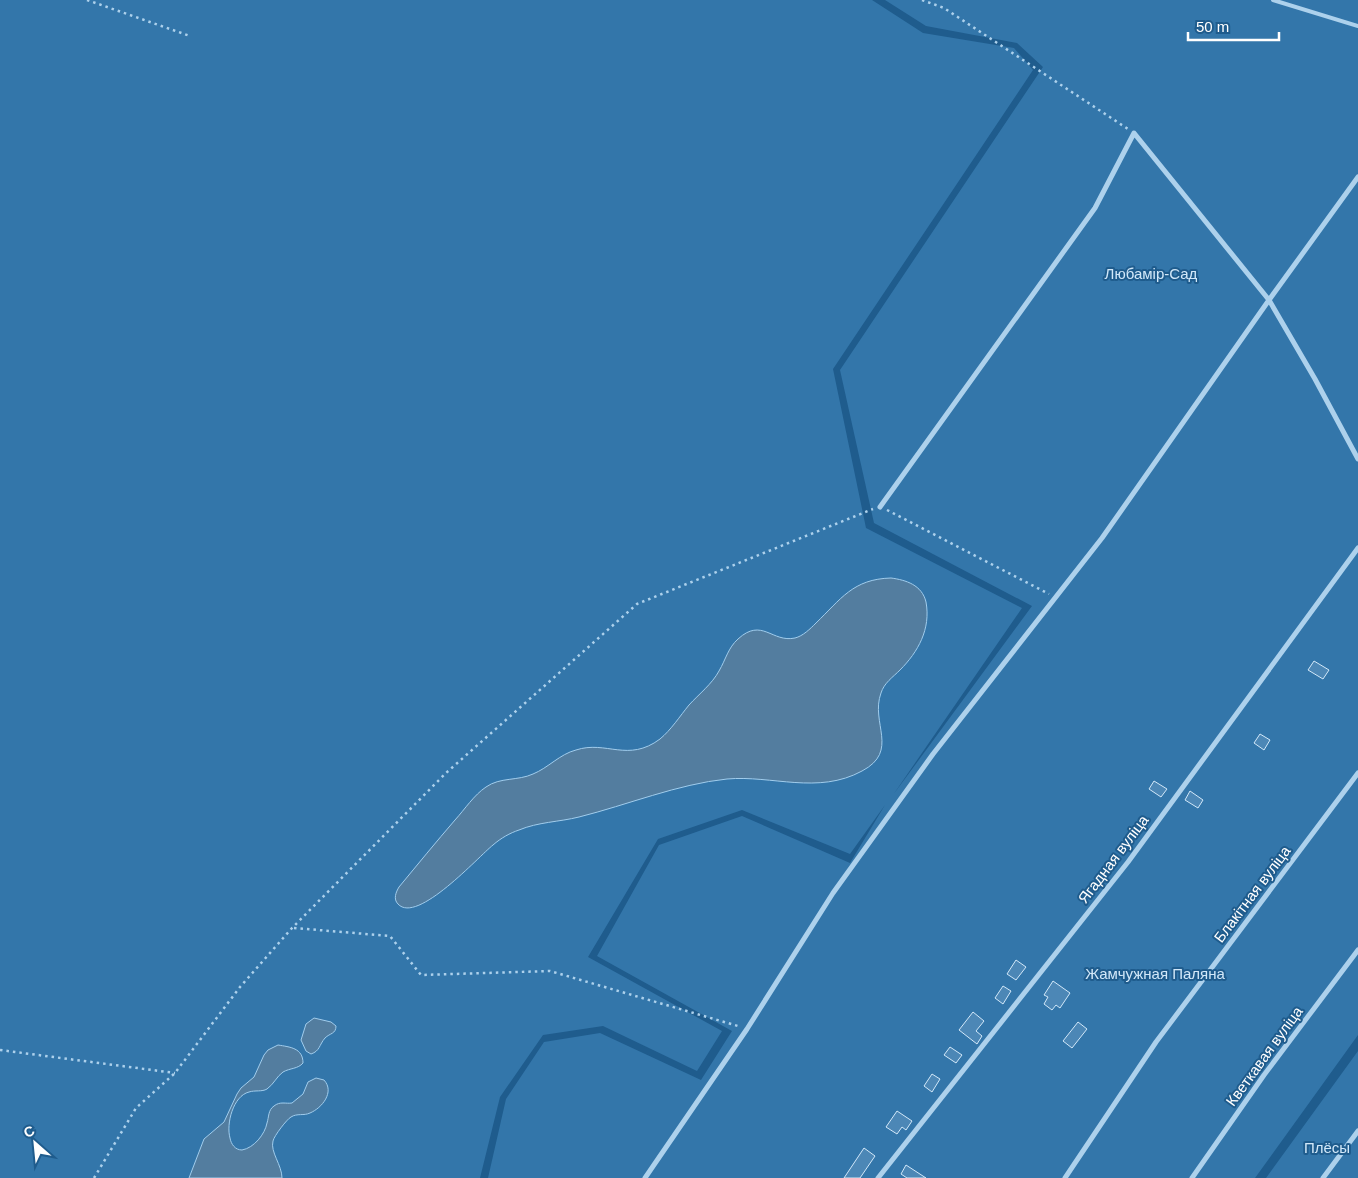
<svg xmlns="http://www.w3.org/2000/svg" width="1358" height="1178" font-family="Arial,sans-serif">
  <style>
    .green { fill: #3376aa }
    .water { fill: #537d9f; stroke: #a1cded }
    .building { fill: #4c87b6; stroke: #d2e8f9 }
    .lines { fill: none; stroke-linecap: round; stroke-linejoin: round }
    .path { stroke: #add1ec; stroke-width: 2.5; stroke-dasharray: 2.5 4; stroke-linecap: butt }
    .lane { stroke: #add1ec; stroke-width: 4 }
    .street { stroke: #add1ec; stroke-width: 5 }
    .labels { text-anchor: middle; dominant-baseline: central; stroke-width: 4; stroke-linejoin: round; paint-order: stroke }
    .park-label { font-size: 15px; fill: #d2e8f9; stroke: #1f5c8d }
    .street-label { font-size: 15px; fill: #fff; stroke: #1f5c8d }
  </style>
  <rect width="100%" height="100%" fill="#1f5c8d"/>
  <path class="green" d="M0,0h872l51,33 91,15 19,22 -200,299 33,159 156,80 -129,187 139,-189 -158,-83 -34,-153 203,-303 -26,-24 -91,-17 -41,-26h473v1035l-103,143h-767l18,-79 38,-57 56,-9 101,47 31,-49 -135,-75 62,-111 83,-29 108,47 35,-58 -35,49 -108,-44 -84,29 -70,118 134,74 -25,40 -94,-45 -60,9 -43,62 -20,81h-480z
    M1358,1051v127h-92z"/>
  <path class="water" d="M891,578c15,2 31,7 35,24 5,27 -8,50 -26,68 -7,7 -16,13 -19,23 -11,30 19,58 -19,78 -44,24 -90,4 -135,8 -49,5 -100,26 -148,38 -20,5 -41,5 -60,13 -9,3 -18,8 -26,15 -14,11 -76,80 -95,59 -5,-5 -2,-12 1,-17 19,-23 37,-45 56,-67 10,-11 19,-25 31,-33 14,-10 32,-6 47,-13 15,-6 27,-20 43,-24 30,-10 52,13 84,-11 11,-9 20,-23 29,-34 10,-11 23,-21 30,-34 7,-12 9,-23 19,-32 24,-22 34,4 57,-1 8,-2 15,-9 21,-15 25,-24 37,-44 75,-45z
    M314,1018l17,4 5,4c0,8 -6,7 -11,12 -6,7 -5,13 -14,16l-5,-3 -5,-11 5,-16z
    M278,1045c12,2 25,3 25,18 -5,6 -13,5 -20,9 -6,4 -9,12 -16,17 -5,3 -12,1 -18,3 -16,4 -23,32 -19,46 1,6 5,12 12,12 12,-2 23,-16 25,-27 2,-6 1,-13 7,-17 6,-5 12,-2 18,-3l11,-9 5,-12 8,-4 8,2c11,12 -2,28 -14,33 -6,3 -13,0 -19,4 -4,2 -17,19 -18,24 -3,11 9,24 9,37h-93l15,-39 20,-17 13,-28 4,-6 13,-11 10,-22 4,-5z"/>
  <path class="building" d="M1314,661l15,9 -6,9 -15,-9z
    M1260,734l10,6 -6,10 -10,-7z
    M1154,781l13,8 -6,8 -12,-8z
    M1190,791l13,9 -5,8 -13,-8z
    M1016,960l10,7 -10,13 -9,-6z
    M1053,981l17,12 -10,15 -4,-3 -4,5 -8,-6 4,-7 -4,-2z
    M1003,986l8,5 -8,13 -8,-6z
    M973,1012l11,9 -8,10 6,5 -5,8 -18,-14z
    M1078,1022l9,7 -15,19 -9,-7z
    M950,1047l12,8 -6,8 -12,-8z
    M932,1074l8,5 -8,13 -8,-6z
    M897,1111l15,10 -6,9 -4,-3 -5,7 -11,-7z
    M864,1148l11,8 -15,22h-16z
    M906,1165l20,13h-19l-6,-4z"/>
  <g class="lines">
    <path class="path" d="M87,0l103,36
      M922,0l22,8 184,121
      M887,510l162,84
      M294,928l96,8 31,39 129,-4 188,55
      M0,1050l175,23
      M94,1178l42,-70 39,-35 65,-86 52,-59 154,-155 191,-169 236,-95"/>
    <path class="lane" d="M1273,0l85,26"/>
    <path class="street" d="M880,507l215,-299 39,-75 135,167 46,79 43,80
      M645,1178l102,-149 86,-136 100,-139 169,-216 167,-238 89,-123
      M878,1178l250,-316 230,-314
      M1065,1178l91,-136 202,-269
      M1192,1178l72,-103 94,-125
      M1323,1178l35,-47"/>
  </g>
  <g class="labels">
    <g class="park-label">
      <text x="1151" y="273">Любамір-Сад</text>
      <text x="1155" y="973">Жамчужная Паляна</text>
      <text x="1327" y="1147">Плёсы</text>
    </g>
    <g class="street-label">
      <text transform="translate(1113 859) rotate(-53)">Ягадная вуліца</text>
      <text transform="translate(1252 894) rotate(-53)">Блакітная вуліца</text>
      <text transform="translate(1264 1056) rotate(-54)">Кветкавая вуліца</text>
    </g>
  </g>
  <g transform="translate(35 1143) rotate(333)" stroke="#1f5c8d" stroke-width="4" paint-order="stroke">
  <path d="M0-4L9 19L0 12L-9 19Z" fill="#ffffff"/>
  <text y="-8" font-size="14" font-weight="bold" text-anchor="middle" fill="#ffffff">С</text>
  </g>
  <path d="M1188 32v8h91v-8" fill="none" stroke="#ffffff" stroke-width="2.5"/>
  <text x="1196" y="32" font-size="15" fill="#ffffff" stroke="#1f5c8d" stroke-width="4" paint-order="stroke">50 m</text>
</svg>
